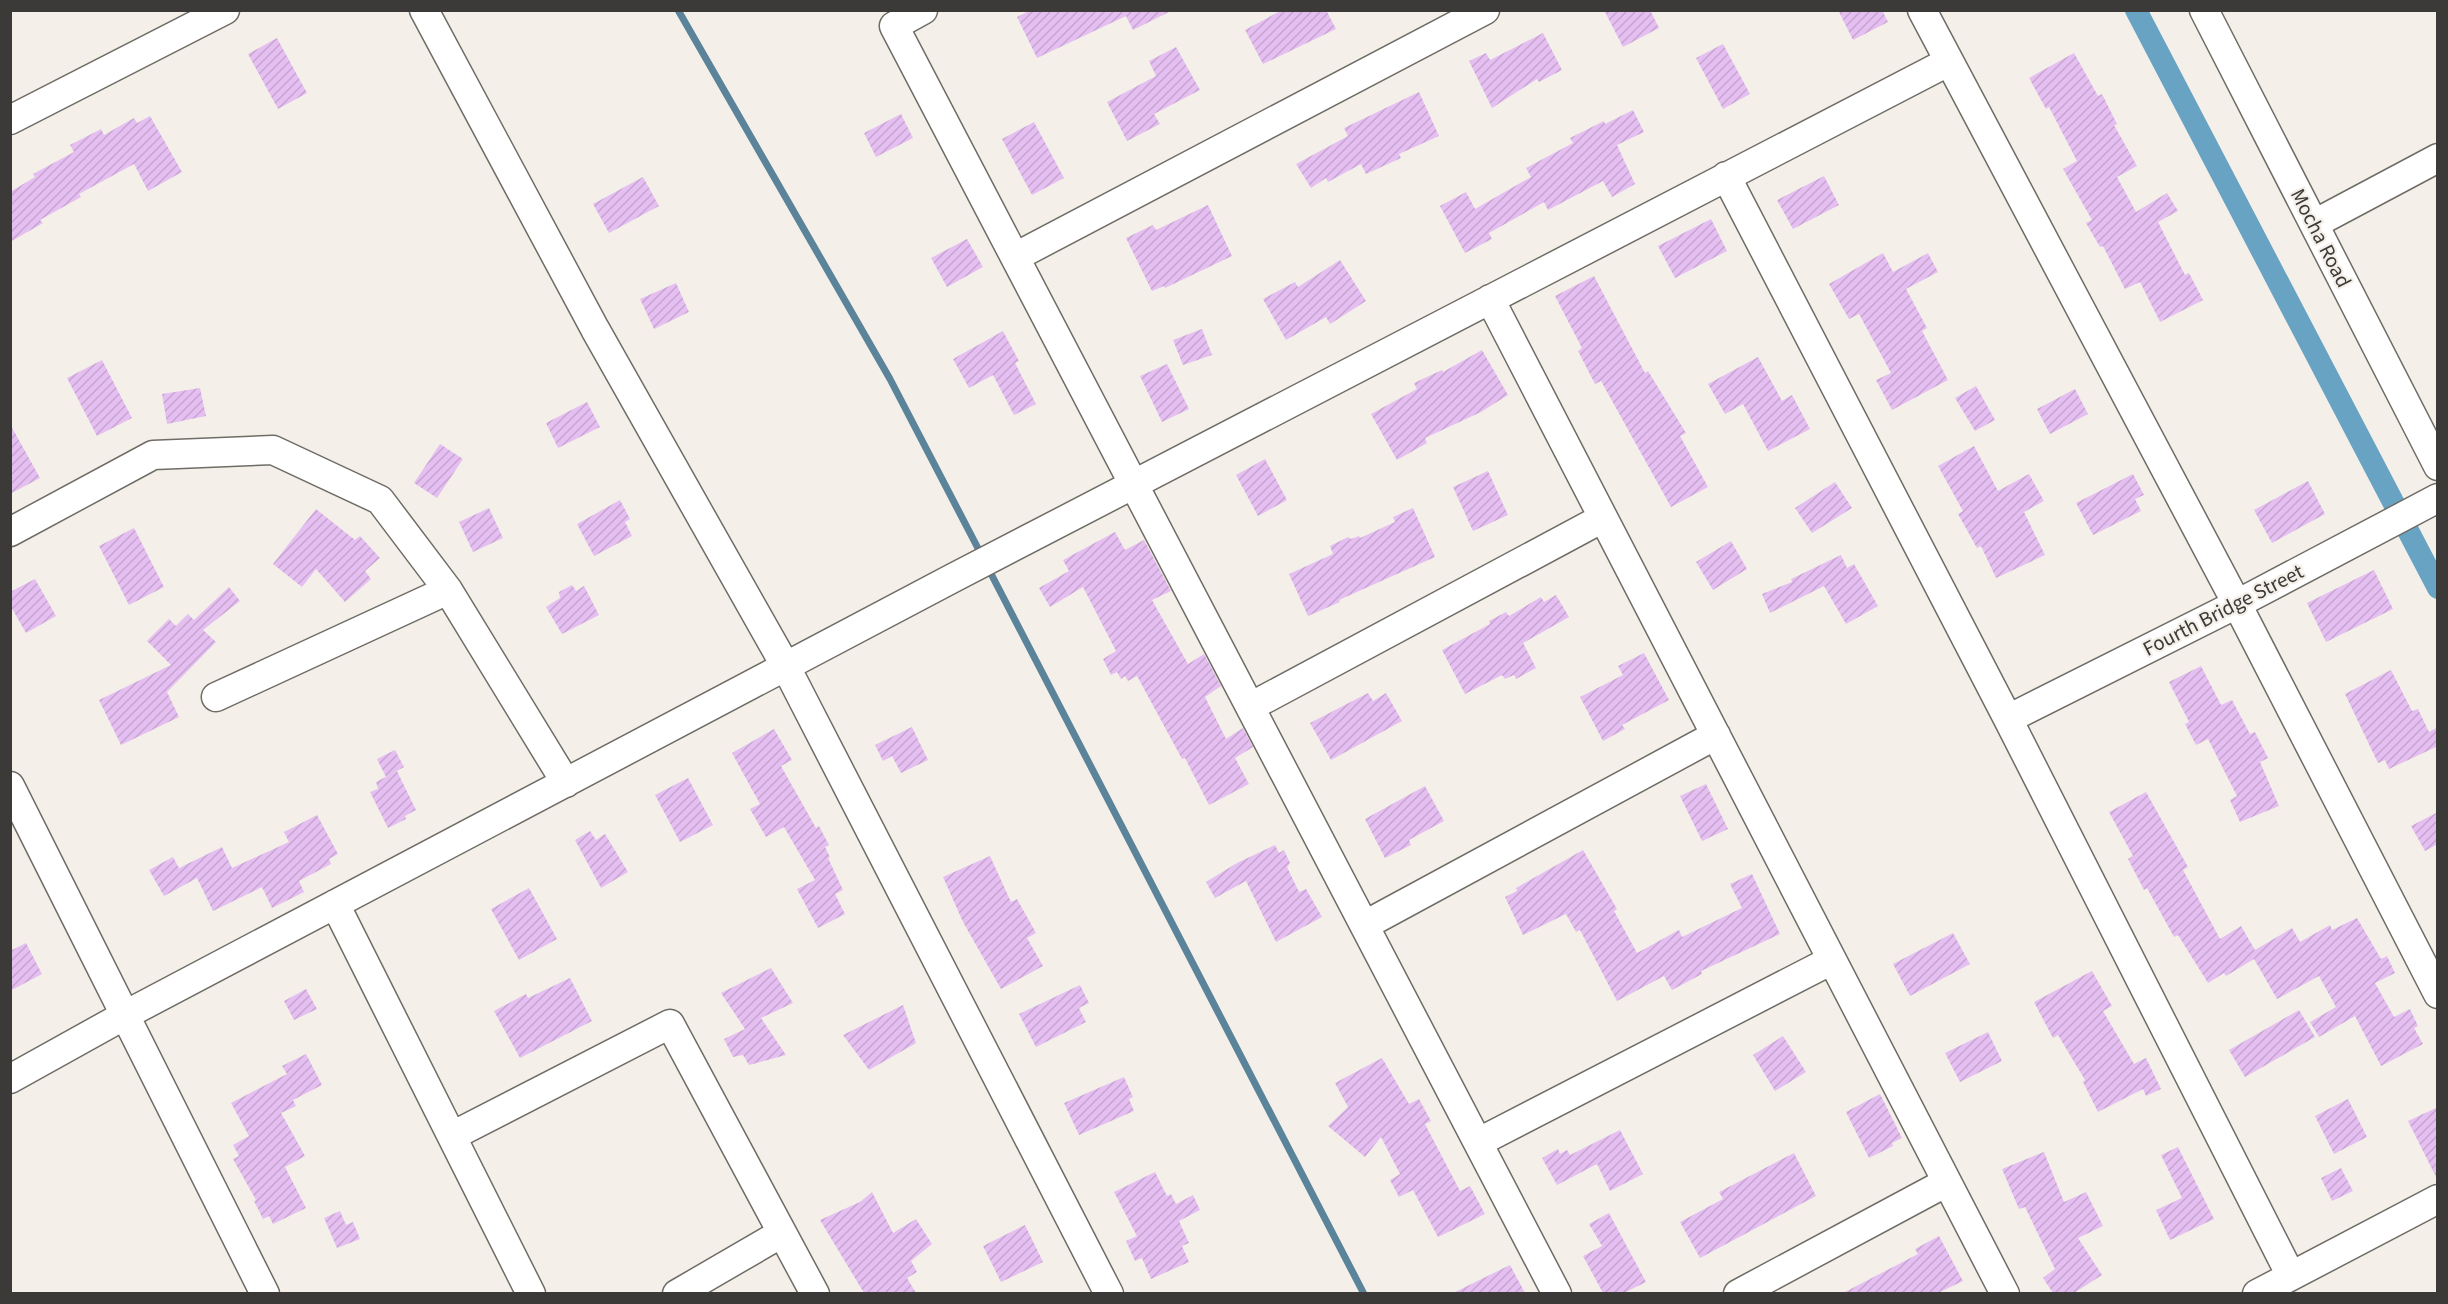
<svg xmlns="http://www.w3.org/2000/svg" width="2448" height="1304" font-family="'Source Sans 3',sans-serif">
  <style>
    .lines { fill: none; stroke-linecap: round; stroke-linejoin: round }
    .stream { stroke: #5b849a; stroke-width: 7 }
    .canal { stroke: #68a3c4; stroke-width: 22 }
    .building { fill: url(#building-hatch) }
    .minor-casing { stroke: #6f6c66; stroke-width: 31 }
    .minor { stroke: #fff; stroke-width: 28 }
    .labels { text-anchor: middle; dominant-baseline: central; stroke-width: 4.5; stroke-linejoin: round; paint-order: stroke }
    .street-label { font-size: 21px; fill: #3c3a38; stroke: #f4f0e9 }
  </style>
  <defs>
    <pattern id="building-hatch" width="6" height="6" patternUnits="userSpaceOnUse" patternTransform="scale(1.5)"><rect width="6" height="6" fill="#e5bff1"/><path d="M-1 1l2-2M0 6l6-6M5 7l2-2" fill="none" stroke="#c5a5cf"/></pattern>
  </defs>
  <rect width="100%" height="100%" fill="#f4f0e9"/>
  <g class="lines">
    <path class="stream" d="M678,10l212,369 92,177
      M987,566l377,728"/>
    <path class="canal" d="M2136,10l302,578"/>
  </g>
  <path class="building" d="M1031,10h142l-40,20 -7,-14 -89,42 -20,-41z
    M1282,10h44l10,19 -73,35 -18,-34z
    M1604,10h46l9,18 -36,19z
    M1838,10h44l6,12 -35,18z
    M1543,33l19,37 -23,12 -2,-3 -45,29 -23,-47 17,-8 4,7z
    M277,38l30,55 -29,16 -30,-55z
    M1723,44l27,50 -27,15 -27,-51z
    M1176,47l24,43 -46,24 6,10 -33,17 -20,-39 49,-26 -7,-15z
    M2074,53l24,43 4,-2 15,30 -3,1 23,41 -20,11 19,35 31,-19 11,18 -20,11 27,53 4,-2 14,27 -43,22 -20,-40 -15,7 -22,-43 -3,1 -14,-24 6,-3 -29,-51 14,-8 -28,-54 -3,2 -17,-31z
    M1419,92l20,44 -40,18 2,4 -35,16 -5,-10 -33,18 -2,-4 -15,10 -15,-24 52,-28 -4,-8z
    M1633,110l11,22 -27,13 18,39 -23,13 -9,-16 -55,29 -4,-8 -55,31 3,6 -27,14 -25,-47 26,-14 9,17 56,-32 -5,-9 47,-25 -3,-5 34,-17 1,3z
    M901,114l12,24 -37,19 -12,-24z
    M150,116l32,56 -34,19 -14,-27 -55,30 2,3 -41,23 3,3 -33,19v-50l25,-15 -2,-3 41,-22 -4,-7 31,-16 3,6 30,-17 3,5z
    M1034,122l30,56 -32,17 -30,-56z
    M1824,176l15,29 -46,24 -16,-29z
    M643,177l16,29 -50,27 -16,-29z
    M1208,205l24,51 -67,32 -1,-2 -12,5 -26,-53 27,-13 3,5z
    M1711,219l16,32 -52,27 -17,-32z
    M967,239l16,28 -36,20 -16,-29z
    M1883,253l10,19 35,-19 10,19 -32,17 21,39 -5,3 26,49 -56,30 -16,-30 15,-7 -32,-59 -10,5 -20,-35z
    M1340,260l26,41 -36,23 -4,-7 -40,23 -23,-41 32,-17 3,5z
    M1594,276l51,97 3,-2 38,62 -6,3 28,51 -37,20 -70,-126 -6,3 -17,-33 4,-3 -27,-52z
    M676,283l13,29 -35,17 -14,-30z
    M1202,329l10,26 -29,10 -10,-25z
    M1003,331l16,30 -4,2 21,41 -22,11 -21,-40 -24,13 -16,-29z
    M1482,350l26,45 -27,17 -56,26 2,5 -30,17 -26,-46 46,-25 -3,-6 28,-13 1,2z
    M1758,357l24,44 10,-6 18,34 -42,22 -25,-47 -18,10 -17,-30z
    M102,360l30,58 -35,18 -30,-58z
    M1167,364l22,45 -27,13 -22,-46z
    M1976,386l19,34 -20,11 -20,-33z
    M200,388l6,28 -39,8 -5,-30z
    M2075,389l13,25 -38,20 -13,-25z
    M587,402l13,25 -42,21 -12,-25z
    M10,424l30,54 -30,16z
    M440,444l23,15 -26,39 -23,-15z
    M1974,446l24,45 31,-17 15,27 -20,11 21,43 -49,23 -15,-32 -4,2 -19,-34 5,-3 -25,-45z
    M1265,459l22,41 -29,16 -22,-41z
    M1488,471l20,44 -35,16 -20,-44z
    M2133,474l11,21 -9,4 6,12 -48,24 -17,-32z
    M2308,481l17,33 -53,29 -18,-33z
    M1835,482l17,26 -40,25 -17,-25z
    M620,500l10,19 -5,3 7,14 -38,20 -17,-32z
    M489,508l14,30 -30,14 -14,-30z
    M1413,508l22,49 -96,43 1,2 -32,14 -19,-42 44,-20 -3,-8 18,-9 3,2 8,-3 1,2 35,-16 -2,-5z
    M316,509l39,31 5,-4 20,22 -15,13 6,8 -26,23 -29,-33 -14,18 -29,-23z
    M134,528l30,59 -35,18 -30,-59z
    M1115,532l10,18 19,-10 27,51 -19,9 36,64 16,-10 17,32 -16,11 21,42 17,-11 10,19 -18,11 14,26 -40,21 -24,-47 -3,1 -45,-83 -9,5 -3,-5 -4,3 -4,-7 -6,3 -8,-16 13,-8 -33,-64 -33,20 -11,-19 30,-17 -6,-11z
    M1731,541l16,28 -34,21 -17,-28z
    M1841,555l6,13 7,-4 24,42 -32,18 -22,-38 -54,27 -8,-19 30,-12 -1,-3z
    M2374,570l19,39 -67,33 -19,-39z
    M35,579l21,37 -30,17 -16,-28v-13z
    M572,585l4,6 8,-5 15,29 -37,19 -16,-27 14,-9 -1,-6z
    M229,587l11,14 -37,29 13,12 -49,50 12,25 -58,28 -22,-45 72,-35 -24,-24 22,-22 7,7 12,-12 6,6z
    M1556,595l13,22 -46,26 13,25 -20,11 -2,-4 -9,4 -3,-4 -37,19 -23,-44 48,-26 -1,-3 17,-9 3,4 32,-19 3,5z
    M1644,653l25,47 -47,25 3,4 -22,12 -23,-44 43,-22 -5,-9z
    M2201,666l20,39 11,-5 18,34 5,-2 13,26 -8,4 19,44 -39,16 -10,-22 7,-4 -29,-57 -12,6 -11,-21 4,-2 -20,-40z
    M2391,670l21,41 6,-2 11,23 9,-5v19l-49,23 -4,-9 -7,3 -33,-69z
    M1368,693l5,8 13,-8 16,28 -71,39 -21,-37z
    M912,727l16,33 -27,13 -9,-17 -9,5 -8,-16z
    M774,729l18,31 -11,6 35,62 3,-2 10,19 -4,2 5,10 -2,1 15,32 -8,4 10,20 -27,14 -21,-39 18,-9 -31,-53 -18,10 -16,-28 10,-5 -28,-51z
    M395,750l9,17 -18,10 -9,-18z
    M397,771l19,39 -11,6 1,3 -18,9 -18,-36 8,-3 -2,-7z
    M688,778l25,47 -33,17 -25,-47z
    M1706,784l22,45 -26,12 -22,-45z
    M1425,786l19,35 -35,19 2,5 -26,13 -20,-39z
    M2146,792l42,75 -5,3 37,69 21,-13 14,24 37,-22 8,14 30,-17 2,5 25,-12 24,41 6,-3 8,17 -20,10 19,34 16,-8 8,17 -4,2 9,16 -42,22 -26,-50 -36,21 -9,-15 26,-15 -17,-31 -42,23 -23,-40 -28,17 -2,-3 -16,10 -30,-48 -4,2 -27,-49 -3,2 -16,-31 5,-3 -24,-44z
    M2438,812v32l-13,7 -14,-25z
    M317,815l21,39 -9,5 2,5 -32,17 5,11 -32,16 -10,-21 -49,24 -16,-33 -33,18 -15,-26 24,-13 6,11 43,-21 10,21 57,-26 -5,-10z
    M590,831l6,9 9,-6 23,38 -27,16 -26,-48z
    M1275,845l4,8 5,-3 6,13 -3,4 12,25 7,-3 16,28 -46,25 -30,-61 -31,17 -9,-16 31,-19z
    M1583,850l34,59 -3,2 23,42 42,-23 3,7 60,-29 -12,-24 22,-10 28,60 -79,37 1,3 -30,16 -8,-14 -47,25 -37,-71 -4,2 -10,-18 -43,21 -18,-38 12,-6 -1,-3z
    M990,856l21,46 6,-3 19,34 -9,5 16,28 -42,23 -38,-67 -20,-45z
    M529,888l28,51 -38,21 -28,-51z
    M1953,933l17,31 -60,32 -17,-32z
    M26,943l16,31 -32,17v-40z
    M771,968l22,35 -32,15 25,37 -37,10 -6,-10 -10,2 -9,-18 21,-10 -24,-36z
    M2092,971l20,35 -9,5 31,53 12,-6 15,31 -15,7 -3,-7 -45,23 -15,-30 2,-2 -27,-45 -5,3 -19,-36z
    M570,978l22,43 -72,37 -26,-47 32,-17 2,4z
    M1080,985l9,18 -10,5 7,14 -50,25 -17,-33z
    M306,989l11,20 -23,11 -10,-19z
    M903,1005l13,38 -47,27 -26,-35z
    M2299,1010l16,27 -70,40 -16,-27z
    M1988,1032l14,29 -42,21 -15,-29z
    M1783,1036l23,36 -31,19 -22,-36z
    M306,1054l16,31 -29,15 3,6 -15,7 24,43 -20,11 21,41 -33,16 -4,-8 -6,3 -9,-18 2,-1 -23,-41 6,-3 -6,-11 16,-9 -18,-33 56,-29 -5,-8z
    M1382,1058l27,46 10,-5 12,22 -6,3 35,67 10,-5 15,28 -47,23 -25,-47 -14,7 -9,-17 10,-6 -19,-37 -16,20 -37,-31 20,-19 -13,-24z
    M1124,1077l9,20 -4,2 5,12 -55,24 -15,-32z
    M1880,1094l22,44 -10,5 1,3 -24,12 -23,-46z
    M2348,1099l19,38 -33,17 -19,-38z
    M2438,1107v74l-30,-60z
    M1620,1130l23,44 -33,17 -13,-27 -40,21 -15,-27 16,-9 2,5 7,-4 3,5z
    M2178,1147l36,72 -44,21 -14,-30 26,-12 -21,-43z
    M2044,1152l20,50 22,-10 17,34 -25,12 24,37 -28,18h-21l-10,-15 12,-9 -30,-62 -6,2 -17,-40z
    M1794,1153l22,43 -116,62 -20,-36 43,-23 -4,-7z
    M2341,1168l12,23 -21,10 -11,-23z
    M1155,1172l12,24 4,-2 5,10 17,-9 7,15 -21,11 10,22 -7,3 7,16 -38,17 -9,-21 -7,3 -9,-20 11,-5 -23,-44z
    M872,1192l21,41 23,-14 16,25 -21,17 6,11 -10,6 9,15h-52l-44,-73 40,-18z
    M340,1211l6,14 7,-3 7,17 -23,9 -13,-30z
    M1609,1213l37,69 -22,11h-21l-20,-37 19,-10 -13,-22z
    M1025,1225l18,37 -42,20 -18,-36z
    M1939,1236l24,45 -25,12h-95l75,-39 -3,-5z
    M1510,1265l15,28h-72z"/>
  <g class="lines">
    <defs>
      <path id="minor" d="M424,10l171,319 191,338 323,627
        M923,10l-29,16 663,1268
        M1922,10l315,594 201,390
        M2204,10l234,456
        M10,120l215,-110
        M1726,176l282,543 283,557
        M2314,224l124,-66
        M1015,257l470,-247
        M1490,299l515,995
        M10,532l143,-77 120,-5 107,50 68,90 118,193
        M216,697l232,-107
        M1250,707l353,-189
        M2008,719l229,-115 201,-106
        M10,786l255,508
        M335,904l196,390
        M1365,925l351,-190
        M10,1079l117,-65 826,-436 995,-516
        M452,1136l218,-112 145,270
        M1479,1142l353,-182
        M677,1294l105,-61
        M1738,1294l209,-112
        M2257,1294l181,-95"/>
    </defs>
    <use href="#minor" class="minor-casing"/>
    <use href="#minor" class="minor"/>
  </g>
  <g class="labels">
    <g class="street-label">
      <text transform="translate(2321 238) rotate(63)">Mocha Road</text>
      <text transform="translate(2223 610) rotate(-27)">Fourth Bridge Street</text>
    </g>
  </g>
  <rect width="2448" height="1304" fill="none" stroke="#3c3a38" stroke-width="24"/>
</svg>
